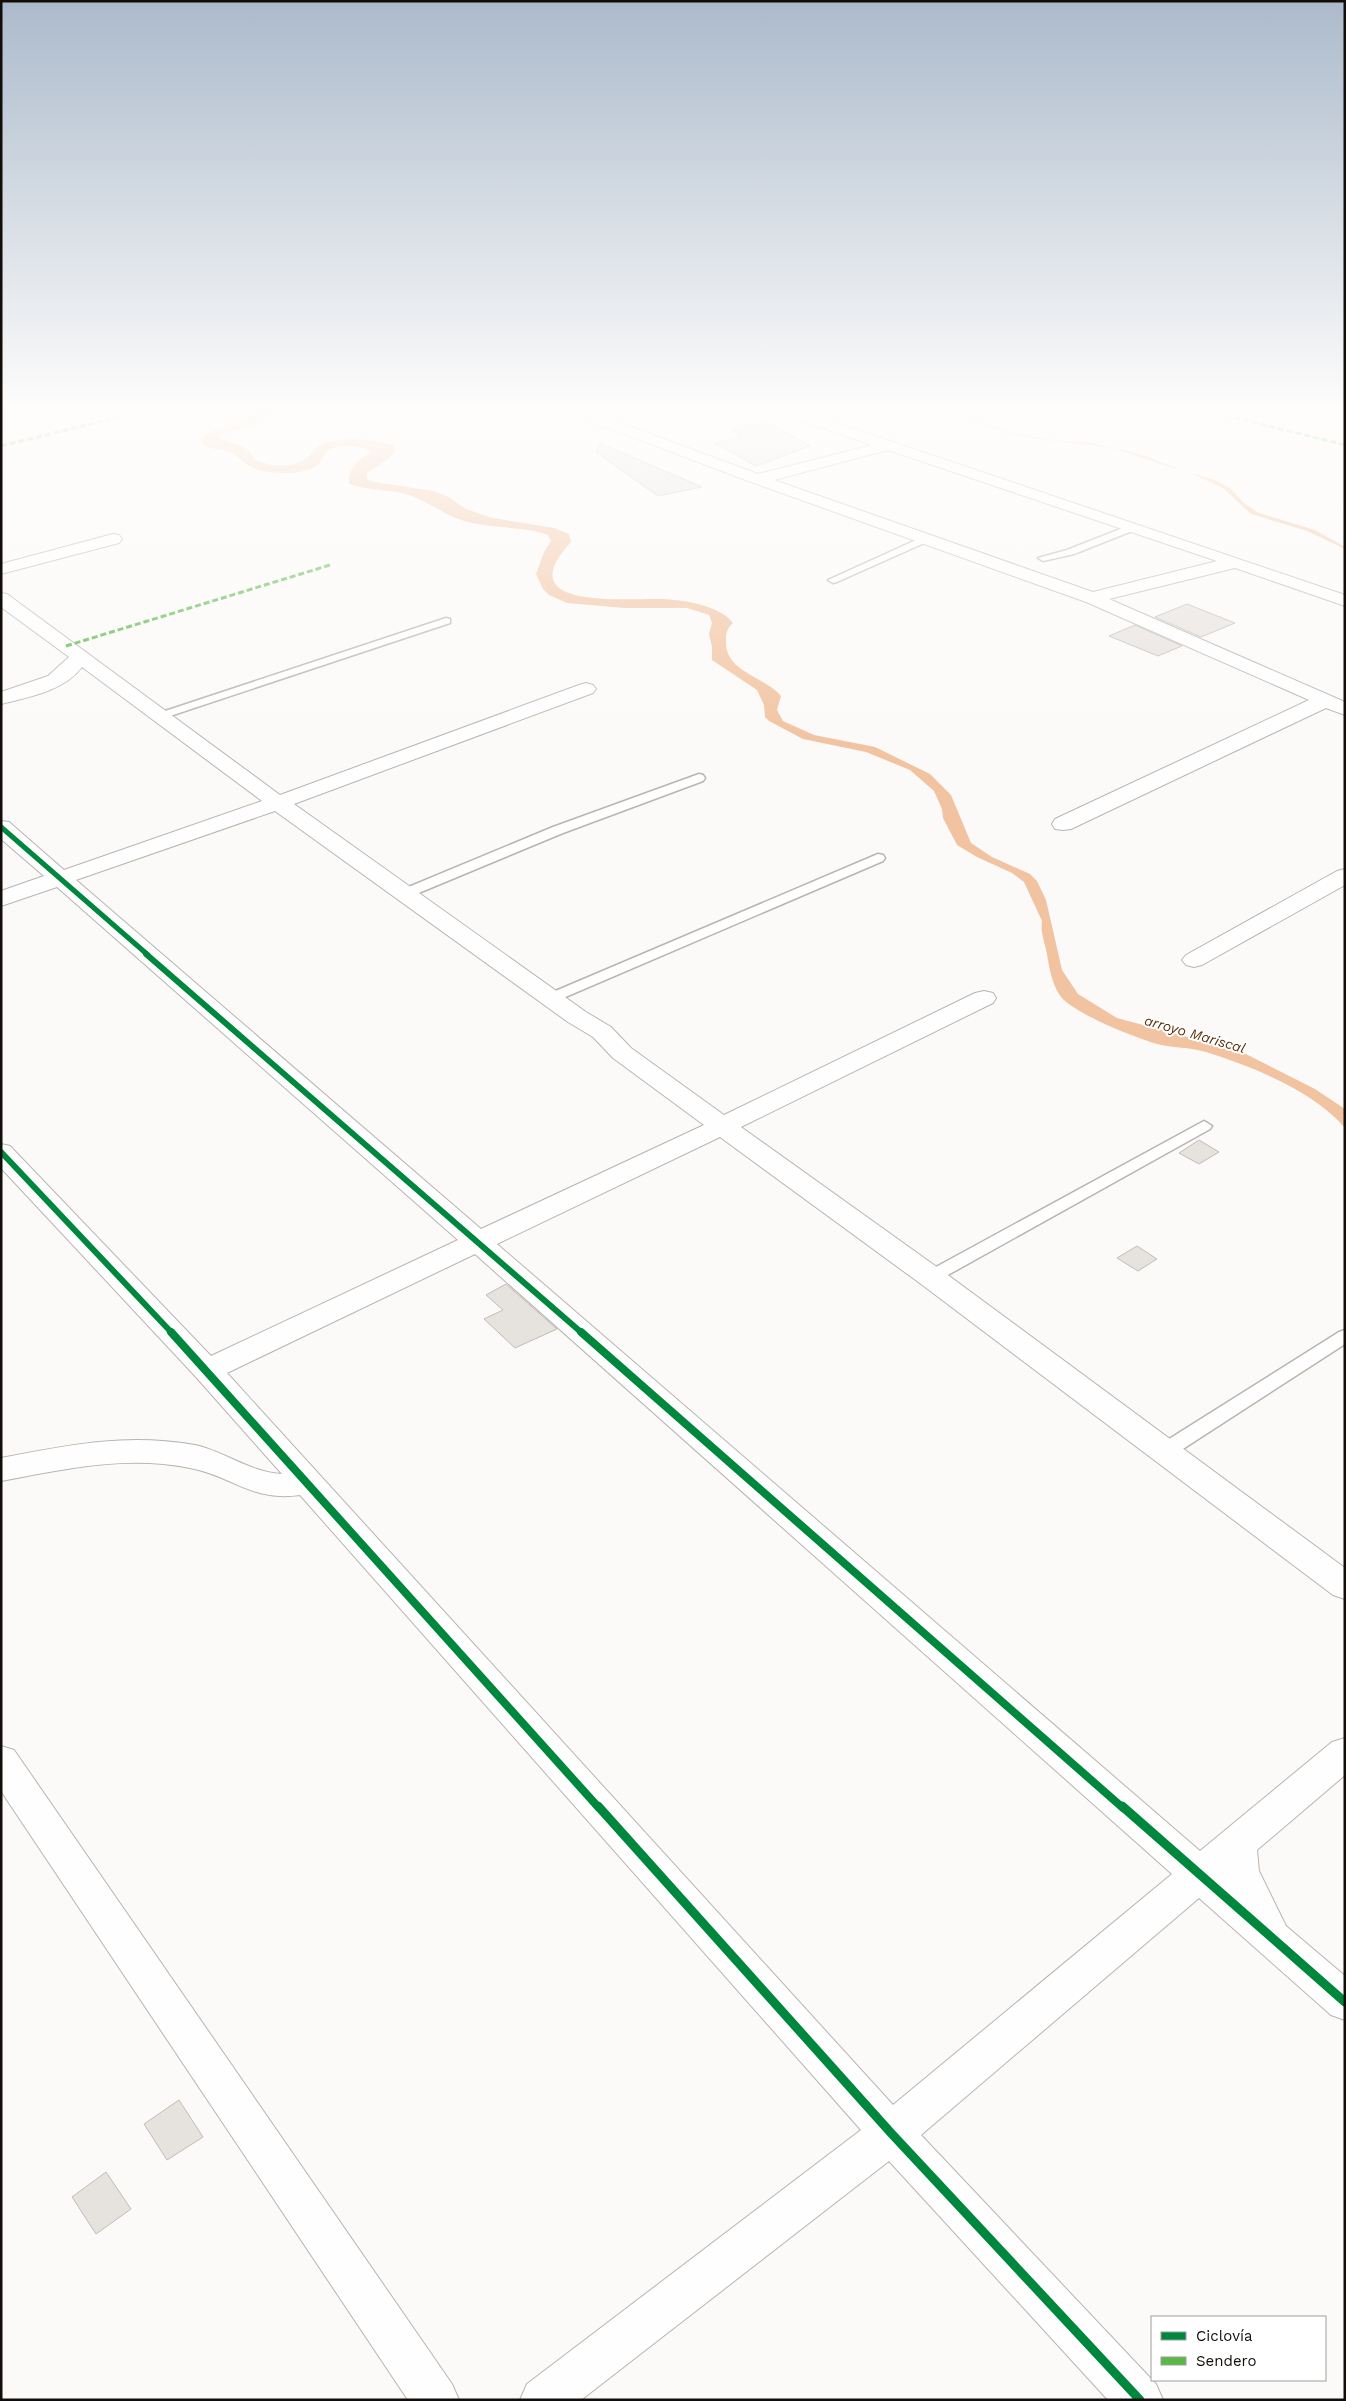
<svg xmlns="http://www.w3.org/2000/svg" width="1346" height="2401" font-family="'Work Sans',sans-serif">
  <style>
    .water { fill: #f1c3a0 }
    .building { fill: #e6e2de; stroke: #c0bcb9 }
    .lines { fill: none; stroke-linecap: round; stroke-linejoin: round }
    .lane-casing { stroke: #b8b4b0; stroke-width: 3 }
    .street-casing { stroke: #b8b4b0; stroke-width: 2 }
    .lane { fill: #fffefe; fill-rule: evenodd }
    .street { fill: #fffefe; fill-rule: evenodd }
    .quiet { stroke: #58b947; stroke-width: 3; stroke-dasharray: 6 3; stroke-linecap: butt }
    .cycleway-far3-casing { stroke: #fff; stroke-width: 8 }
    .cycleway-far2-casing { stroke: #fff; stroke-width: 9 }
    .cycleway-far1-casing { stroke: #fff; stroke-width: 11 }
    .cycleway-casing { stroke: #fff; stroke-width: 12 }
    .cycleway-far3 { stroke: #00873e; stroke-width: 5 }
    .cycleway-far2 { stroke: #00873e; stroke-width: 6 }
    .cycleway-far1 { stroke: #00873e; stroke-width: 8 }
    .cycleway { stroke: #00873e; stroke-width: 9 }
    .labels { text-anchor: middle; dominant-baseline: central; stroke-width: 4; stroke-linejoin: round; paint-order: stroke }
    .far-water-label { font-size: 14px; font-style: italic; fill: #5b320b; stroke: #fff }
  </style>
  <rect width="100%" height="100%" fill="#fcfaf8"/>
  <path class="water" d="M256,411h21l-21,14 -31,8 -6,3v2c11,6 33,7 35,21 16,8 41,10 55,-3 4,-4 6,-8 11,-11 21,-9 52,-6 74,0l1,6 -7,8 -21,14v6l8,3 58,9 16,6 17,12 27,9 61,10 15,6 2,8c-63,68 52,56 88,57 21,0 61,6 74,24 -6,6 -7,9 -7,17 -2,32 38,36 55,56l-4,14 6,11 31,14 61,12 55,27 21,21 20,48 21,14 38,17 7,7 9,19 16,70 16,24 39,24 123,33 75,38 30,20v19c-31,-37 -94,-62 -139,-76 -16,-5 -34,-4 -49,-8 -21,-6 -88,-32 -98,-50 -7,-11 -10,-27 -12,-40 -2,-11 -7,-22 -5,-33l-18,-39 -12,-9 -35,-16 -20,-12 -14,-27 -1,-9 -8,-18 -24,-21 -44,-18 -63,-13 -34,-18 -4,-4 -1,-12 -7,-15 -45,-30v-13l-3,-13 3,-11 -3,-8 -22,-7h-63l-57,-5 -18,-8 -6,-6 -7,-15 8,-22 7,-11 -3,-6c-24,-9 -51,-6 -76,-12 -25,-5 -40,-20 -63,-28 -19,-6 -41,-4 -60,-11 -2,-14 10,-26 21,-31l-2,-4c-11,-3 -31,-6 -41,3 -4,3 -5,9 -8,12 -14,12 -45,10 -61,6 -13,-4 -17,-12 -29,-18 -8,-3 -18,-2 -26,-7l-2,-4c10,-19 41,-9 55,-30z
    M953,411h6l47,20 47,9 35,2 55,13 40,16 32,9 16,9 13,14 15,10 56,17 30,17v2l-38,-18 -56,-17 -28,-26 -28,-13 -83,-27 -81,-10 -26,-5z"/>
  <path class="building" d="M766,422l44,24 -54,20 -42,-23 28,-6 -11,-7z
    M600,443l102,44 -44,9 -62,-44z
    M1187,604l48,19 -34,14 -46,-20z
    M1135,625l47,21 -24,10 -49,-20z
    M1199,1140l20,12 -20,12 -20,-11z
    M1137,1246l20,13 -19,12 -21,-13z
    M506,1284l51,45 -42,19 -31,-29 19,-9 -17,-15z
    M179,2100l24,37 -36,23 -23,-36z
    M106,2172l25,37 -35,25 -24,-37z"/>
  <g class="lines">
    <defs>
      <path id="lane" d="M1133,524l5,3 -1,2 -63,25 -31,7 -5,-3 29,-8z
        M927,535l5,3 -1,2 -94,42 -4,1 -5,-3z
        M446,618l4,1v4l-286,95 -4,2 -6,-4 2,-2z
        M699,774l4,1 2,3 -2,3 -140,52 -154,64 -5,1 -7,-4 2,-3 154,-64z
        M878,854l5,1 2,3 -2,3 -327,140 -5,1 -7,-4 2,-3z
        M1204,1121l8,5 -2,3 -273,152h-12l-2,-4 2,-4z
        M1345,1330v14l-173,112 -7,2 -7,-2 -2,-5 2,-5 181,-114z"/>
      <path id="street" d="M568,411h21l169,63 114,-29 -89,-31 -3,-3h22l543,184v11l-110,-38 -126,31 236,103v13l-19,-7 -255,121 -8,1 -8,-1 -3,-5 3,-5 254,-119 -223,-98 -335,-120 -180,-68zM888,450l329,111 -124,31 -319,-112z
        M113,534l6,1 3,4 -3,4 -118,31v-10z
        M1,593l6,1 273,201 299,-110 7,-2 7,2 3,4 -3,4 -299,111 292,208 25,15 20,21 93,67 251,-122 9,-2 9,2 3,5 -3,5 -252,124 200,143 404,298v31l-12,-4 -412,-311 -201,-147 -223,107 703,607 132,-109 13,-4v37l-88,75 2,21 27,55 59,50v44l-14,-5 -132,-117 -278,237 235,249 7,16h-55l-219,-239 -308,239h-61l7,-16 334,-254 -561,-635c-49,7 -67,-19 -110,-27 -64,-13 -125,1 -189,13v-23c68,-13 124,-25 194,-13 29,6 56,28 87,29l-86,-97 -195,-209v-24l9,2 201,210 247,-116 -401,-353 -56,19v-15l43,-15 -43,-37v-18l8,1 55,48 198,-69 -180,-134c-18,24 -53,30 -81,37v-12l47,-16 21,-19 -68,-50zM275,811l293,211 25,15 20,21 91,67 -223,104 -405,-349zM475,1254l697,620 -279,231 -666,-732z
        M1345,869v16l-143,80 -8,2 -8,-2 -4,-5 4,-5 151,-84z
        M1,1746l13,4 438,634 7,16h-51l-407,-609z"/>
    </defs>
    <use href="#lane" class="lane-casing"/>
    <use href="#street" class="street-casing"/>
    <use href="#lane" class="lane"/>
    <use href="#street" class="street"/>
    <path class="quiet" d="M1208,411l137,34
      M1,446l142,-35
      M66,646l264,-81"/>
    <defs>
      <path id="cycleway-far3" d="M1,827l147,128"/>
      <path id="cycleway-far2" d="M146,954l436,379
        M1,1152l171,181"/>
      <path id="cycleway-far1" d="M171,1332l428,476
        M581,1332l542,476"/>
      <path id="cycleway" d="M598,1806l293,327 249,267
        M1122,1806l223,196"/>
    </defs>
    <use href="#cycleway-far3" class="cycleway-far3-casing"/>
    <use href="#cycleway-far2" class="cycleway-far2-casing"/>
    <use href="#cycleway-far1" class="cycleway-far1-casing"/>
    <use href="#cycleway" class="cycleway-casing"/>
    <use href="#cycleway-far3" class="cycleway-far3"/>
    <use href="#cycleway-far2" class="cycleway-far2"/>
    <use href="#cycleway-far1" class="cycleway-far1"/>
    <use href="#cycleway" class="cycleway"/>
  </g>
  <linearGradient id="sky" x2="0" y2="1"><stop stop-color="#abbacb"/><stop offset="0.55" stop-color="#fefdfc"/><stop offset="1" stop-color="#fefdfc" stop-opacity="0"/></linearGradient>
  <rect width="1346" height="747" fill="url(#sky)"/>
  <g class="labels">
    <g class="far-water-label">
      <text transform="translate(1195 1034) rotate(16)">arroyo Mariscal</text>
    </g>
  </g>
  <rect width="1346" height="2401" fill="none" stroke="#120d09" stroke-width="5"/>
  <rect x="1151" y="2316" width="175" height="65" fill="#ffffff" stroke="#a09e9d"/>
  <rect x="1161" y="2332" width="25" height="8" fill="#00873e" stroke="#a09e9d"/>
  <text x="1196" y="2341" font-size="15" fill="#120d09">Ciclovía</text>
  <rect x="1161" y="2357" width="25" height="8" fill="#58b947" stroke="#a09e9d"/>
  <text x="1196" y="2366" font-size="15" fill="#120d09">Sendero</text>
</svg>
